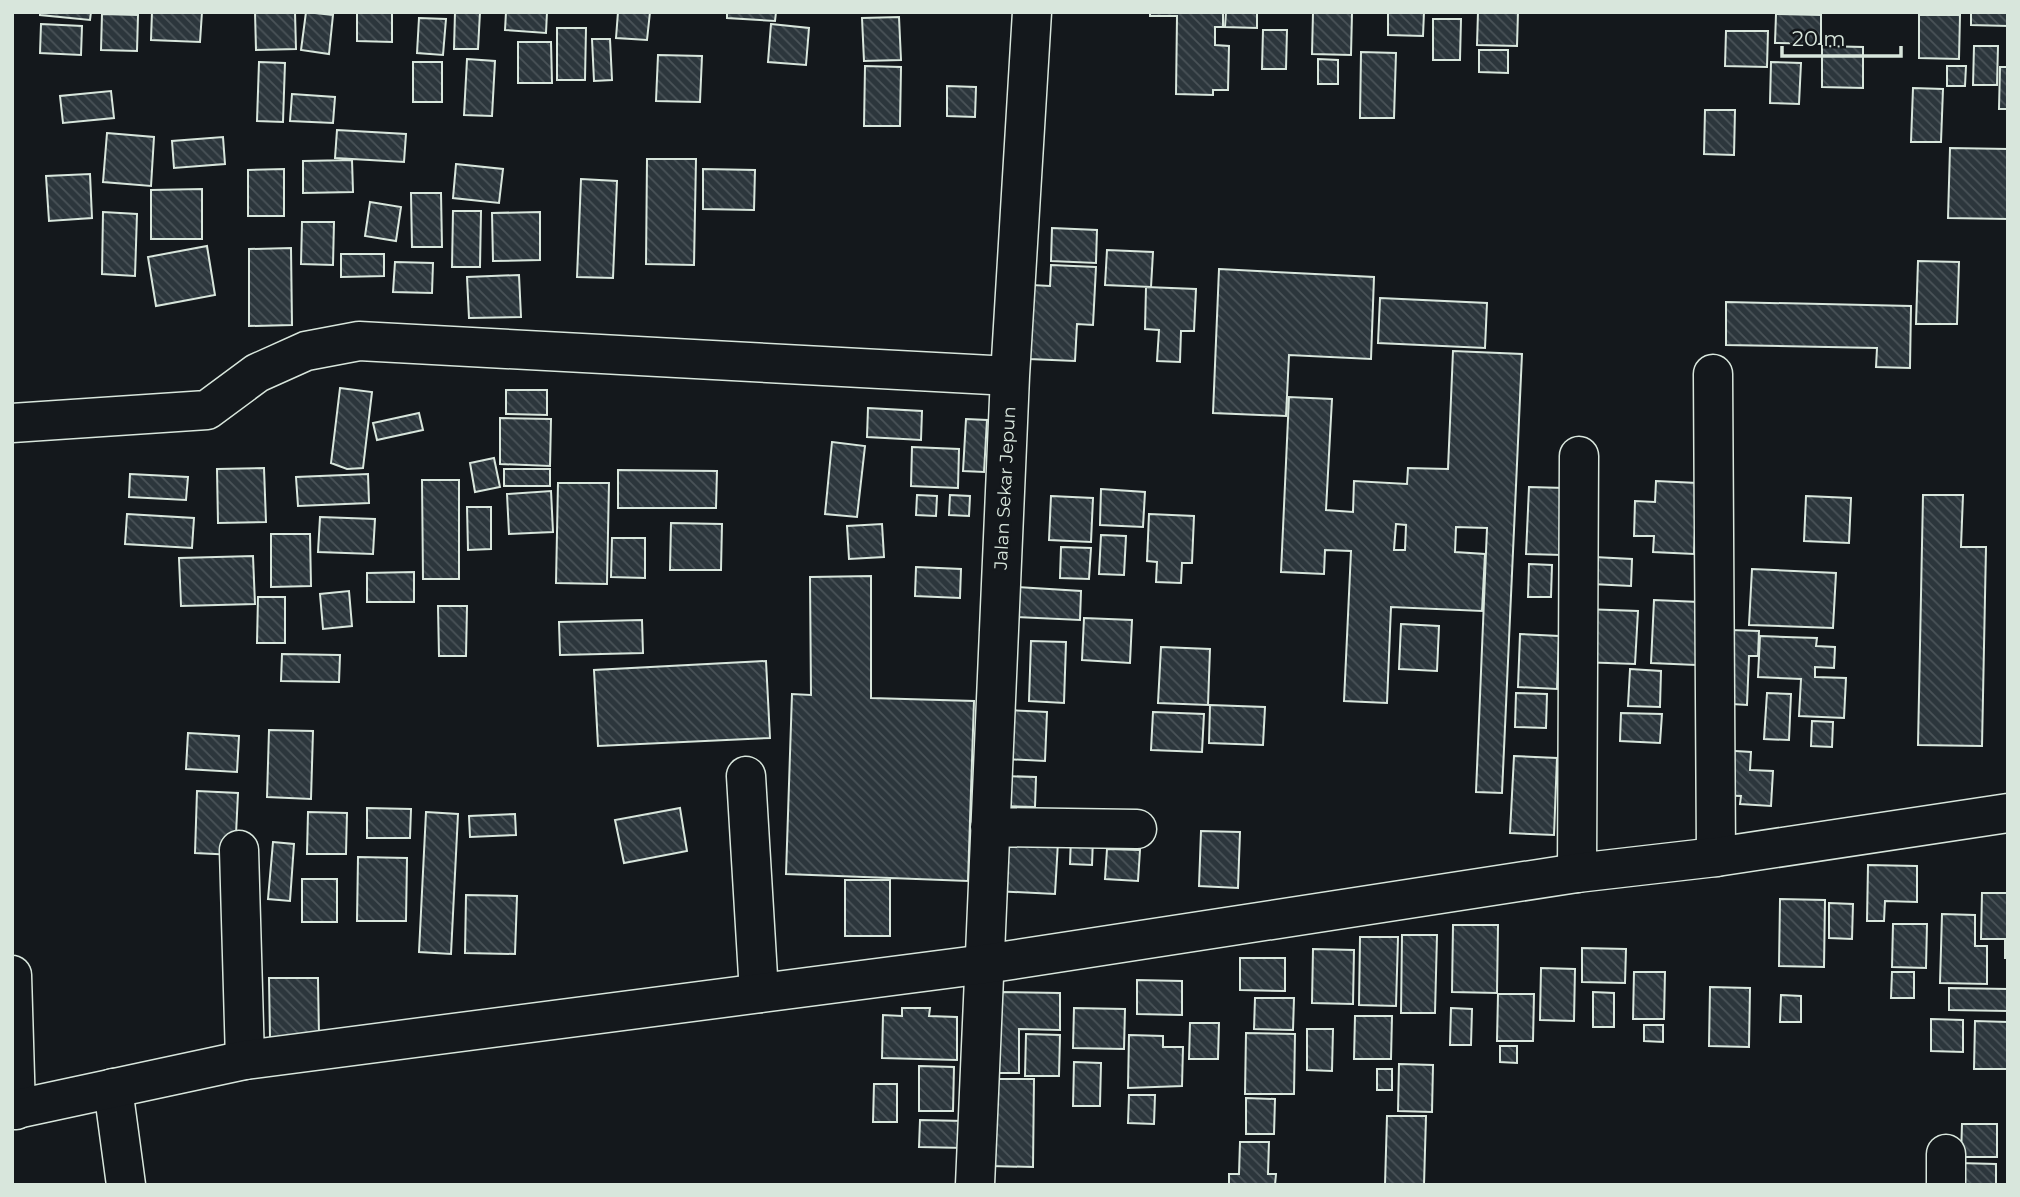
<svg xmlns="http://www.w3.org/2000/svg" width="2020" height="1197" font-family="Montserrat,sans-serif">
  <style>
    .building { fill: url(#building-back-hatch); stroke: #d8e6dc; stroke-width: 2; fill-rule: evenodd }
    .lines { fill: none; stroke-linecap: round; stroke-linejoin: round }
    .minor-casing { stroke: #d8e6dc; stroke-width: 41 }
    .major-casing { stroke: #d8e6dc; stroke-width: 41 }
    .minor { stroke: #14181c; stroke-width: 38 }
    .major { stroke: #14181c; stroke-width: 38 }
    .labels { text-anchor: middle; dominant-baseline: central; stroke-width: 5; stroke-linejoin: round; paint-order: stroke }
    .street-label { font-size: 18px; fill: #d8e6dc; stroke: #14181c }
  </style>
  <defs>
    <pattern id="building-back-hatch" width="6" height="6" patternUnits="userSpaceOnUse" patternTransform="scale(1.75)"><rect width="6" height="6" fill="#2c363c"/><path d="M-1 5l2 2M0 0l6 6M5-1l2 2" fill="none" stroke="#4a5358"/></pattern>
  </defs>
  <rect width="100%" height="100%" fill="#14181c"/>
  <path class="building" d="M40,12h51l-1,8 -50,-5z
    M152,12h50l-2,30 -49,-2z
    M255,12h40l1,37 -40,1z
    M306,12l27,3 -4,39 -28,-4z
    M357,12h35v30l-35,-1z
    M455,12h25l-2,37h-24z
    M506,12h41l-1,21 -41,-3z
    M618,12h32l-3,28 -31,-2z
    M727,12h49l-1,9 -48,-3z
    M1150,12h73v15h-8v18l14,1 -1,44h-15v5l-37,-1 1,-78h-27z
    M1226,12h31v16l-32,-1z
    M1313,12l39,1 -1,42 -39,-1z
    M1388,12h36l-1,24 -35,-1z
    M1478,12h40l-1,34 -40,-1z
    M1971,12h37v14l-37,-1z
    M102,14l36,1 -1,36 -36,-1z
    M1776,14l45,1v29l-46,-1z
    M1919,15h41l-1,44 -40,-1z
    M899,17l2,43 -37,1 -2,-43z
    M419,18l27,1 -3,36 -26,-2z
    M1433,19h28l-1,41h-27z
    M41,24l41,2 -1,29 -41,-2z
    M771,24l38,4 -3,37 -38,-3z
    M557,28h29l-1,52h-28z
    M1263,30h24l-1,39h-24z
    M1726,31h42l-1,36 -42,-1z
    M592,39h18l2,41 -18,1z
    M518,42h33l1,41h-34z
    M1822,46l41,1v41l-41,-1z
    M1974,46h24l-1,39h-24z
    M1479,50h29v23l-29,-1z
    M1361,52l35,1 -2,65h-34z
    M658,55l44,1 -2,46 -44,-1z
    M467,59l28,2 -3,55 -28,-1z
    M1318,59l20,1v24h-20z
    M259,62l26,1 -2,59 -26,-1z
    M413,62h29v40h-29z
    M1771,62l30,1 -2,41 -29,-1z
    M865,66l36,1 -1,59h-36z
    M1947,66h19l-1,20h-18z
    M2000,67h8v42h-9z
    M947,86l29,1 -1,30 -28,-1z
    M1913,88l30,1 -2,53h-30z
    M111,91l3,27 -51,5 -3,-27z
    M292,94l43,3 -2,26 -43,-2z
    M1705,110h30l-1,45 -30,-1z
    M337,130l69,4 -2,28 -69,-4z
    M107,133l47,4 -3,49 -48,-4z
    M223,137l2,27 -51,4 -2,-27z
    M1950,148l58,1v70l-60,-1z
    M647,159h49l-2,106 -48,-1z
    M352,160l1,32 -50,1v-32z
    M456,164l47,5 -4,34 -46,-5z
    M284,169v47h-36v-46z
    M703,169l52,1 -1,40 -51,-1z
    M90,174l2,44 -43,3 -3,-45z
    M581,179l36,2 -4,97 -36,-1z
    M202,189v50h-51v-49z
    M411,193h30l1,54h-30z
    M370,202l31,5 -5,34 -31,-5z
    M453,211h28l-1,56h-28z
    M103,212l34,2 -2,62 -33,-2z
    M540,212v48l-47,1 -1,-48z
    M302,222h32l-1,43 -32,-1z
    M1052,228l45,2 -1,33 -45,-2z
    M207,246l8,49 -59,11 -8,-49z
    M291,248l1,77 -43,1v-77z
    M1107,250l46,2 -2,35 -46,-2z
    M341,254h43v22l-43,1z
    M1918,261l41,1 -2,62h-41z
    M395,262l38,1 -1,30 -39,-1z
    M1051,265l45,2 -3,58 -16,-1 -2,37 -46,-2 3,-74 18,1z
    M1219,269l155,8 -3,82 -82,-4 -3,61 -73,-3z
    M519,275l2,42 -52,1 -2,-41z
    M1146,287l50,2 -2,42h-13l-1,31 -23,-1 2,-31 -14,-1z
    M1380,298l107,5 -2,45 -107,-5z
    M1726,302l185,4 -1,62 -34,-1 1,-19 -151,-3z
    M1453,351l69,3 -20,439 -26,-1 11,-264 -31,-1 -1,25 30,2 -3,57 -91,-4 -4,96 -43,-2 7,-150 -26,-1 -1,24 -43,-2 8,-175 43,2 -6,111 27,2 1,-31 53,3 1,-16 40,1zM1396,524l10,1 -1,25h-11z
    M340,388l32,4 -9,76 -16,1 -16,-6z
    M506,390h41v25l-41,-1z
    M868,408l54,3 -1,29 -54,-3z
    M419,413l4,17 -46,10 -4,-17z
    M500,418l51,1 -1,47 -50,-2z
    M966,419l21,1 -3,52 -21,-1z
    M832,442l33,4 -8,71 -32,-3z
    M912,447l47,2 -1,39 -47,-2z
    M494,458l6,29 -25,5 -5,-29z
    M264,468l2,54 -48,1 -1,-54z
    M504,469h46v17h-46z
    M618,470l99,1 -1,37h-98z
    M130,474l58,3 -2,23 -57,-3z
    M368,474l1,29 -71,3 -2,-29z
    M422,480h37v99h-36z
    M1656,481l41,2 -3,71 -41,-2 1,-16h-20l1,-35 20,1z
    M558,483h51l-2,101 -51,-1z
    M1529,487l36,1 -3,67 -36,-1z
    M1101,489l44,3 -2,35 -43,-2z
    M551,491l2,41 -44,2 -2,-40z
    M917,495l20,1 -1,20 -20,-1z
    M950,495l20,1 -1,20 -20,-1z
    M1923,495h40l-2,52h25l-4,199 -64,-1z
    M1051,496l42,2 -2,44 -42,-2z
    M1806,496l45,2 -2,45 -45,-2z
    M467,507h24v42l-23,1z
    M127,514l67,4 -2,30 -67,-4z
    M1149,514l45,2 -2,47h-10l-1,20 -25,-1 1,-20 -10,-1z
    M320,517l55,2 -2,35 -55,-2z
    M671,523l51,1 -1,46h-51z
    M882,524l2,33 -35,2 -2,-33z
    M271,534h39l1,52 -40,1z
    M1101,535l25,1 -2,39 -25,-1z
    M612,538h33v40l-34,-1z
    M1061,547l30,1 -2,31 -29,-1z
    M253,556l2,48 -74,2 -2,-48z
    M1594,557l38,2 -1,27 -39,-2z
    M1529,564l23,1 -1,32h-23z
    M916,567l45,2 -1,29 -45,-2z
    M1752,569l84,4 -3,55 -84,-3z
    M414,572v30h-47v-29z
    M871,576v122l103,3 -6,180 -182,-7 6,-180 19,1 -1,-118z
    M1017,587l64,4 -1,29 -64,-3z
    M349,591l3,35 -29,3 -3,-35z
    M258,597h27v46h-28z
    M1654,600l45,2 -3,63 -45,-2z
    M438,606h29l-1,50h-27z
    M1583,609l55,2 -3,53 -55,-2z
    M1084,618l48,2 -2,43 -48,-3z
    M642,620l1,33 -83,2 -1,-33z
    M1401,624l38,2 -2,45 -38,-2z
    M1730,630l29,1 -1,25h-9l-2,49 -31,-2z
    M1520,634l39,2 -2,53 -39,-2z
    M1760,636l57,2 -1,8 19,1 -1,21 -19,-1v10l31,1 -2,40 -45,-2 2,-37 -43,-2z
    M1031,641l35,1 -2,61 -35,-2z
    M1161,647l49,2 -2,56 -50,-2z
    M282,654l58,1 -1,27 -58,-1z
    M766,661l4,77 -172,8 -4,-76z
    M1630,669l31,2 -1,36 -32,-1z
    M1516,693l31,1 -1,34 -31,-1z
    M1767,693l24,1 -2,46 -25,-1z
    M1210,705l55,2 -2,38 -54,-2z
    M1007,710l40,2 -2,49 -40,-2z
    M1153,712l51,2 -2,38 -51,-2z
    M1621,713l41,1 -2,29 -40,-2z
    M1812,721l21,1 -1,25 -21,-1z
    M269,730l44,1 -2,68 -44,-2z
    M188,733l51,3 -2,36 -51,-3z
    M1719,750l32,2 -1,18 23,1 -2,35 -31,-2 1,-8 -24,-1z
    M1514,756l43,2 -3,77 -44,-2z
    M1004,776l32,1 -1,30 -33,-1z
    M197,791l41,2 -3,62 -40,-2z
    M367,808l44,1 -1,29h-43z
    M680,808l7,43 -63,12 -9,-43z
    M308,812l39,1 -1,41h-39z
    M426,812l32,2 -7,140 -32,-2z
    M515,814l1,21 -46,2 -1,-21z
    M1201,831l39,1 -2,56 -39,-2z
    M1071,837l22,1 -1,27 -22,-1z
    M997,839l61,3 -3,52 -60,-3z
    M273,842l21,2 -4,57 -22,-2z
    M1107,849l33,1 -2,31 -33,-2z
    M358,857l49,1 -1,63h-49z
    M1868,865l49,1v36l-32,-1 -1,20h-17z
    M302,879h35v43h-35z
    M845,880h45v56h-45z
    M1982,893h26v65h-3v-19h-24z
    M466,895l51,1 -2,58 -50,-1z
    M1780,899l45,1 -1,67 -45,-1z
    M1829,903l24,1 -1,35 -23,-1z
    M1942,914l33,1v31h12v38l-47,-1z
    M1893,924h34l-1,44 -34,-1z
    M1453,925h45l-1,68 -45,-1z
    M1402,935h35l-2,78h-34z
    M1360,937h38l-2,69 -37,-1z
    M1582,948l44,1 -1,34 -43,-1z
    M1313,949l41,1 -1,54 -41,-1z
    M1240,958h45v33l-45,-1z
    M1541,968l34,1 -1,52 -34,-1z
    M1634,972h31l-1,47h-31z
    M1892,972h22v26h-23z
    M269,978h49l1,59 -49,1z
    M1137,980l45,1v34l-45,-1z
    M1710,987l40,1 -1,59 -40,-1z
    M1949,988l59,1v22l-59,-1z
    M999,992l61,1v37l-41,-1v44h-22z
    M1593,992l21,1v34h-21z
    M1498,994h36l-1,47h-36z
    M1781,995l20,1v26h-21z
    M1255,998h39l-1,32 -39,-1z
    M902,1008h28l-1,8 28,1v43l-75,-2 1,-43 19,1z
    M1074,1008l51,1 -1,40 -51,-1z
    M1451,1008l21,1 -1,36h-21z
    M1355,1016h37l-1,43h-37z
    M1931,1019l32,1v32l-32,-1z
    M1975,1021l33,1v47h-34z
    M1190,1023h29l-1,36h-29z
    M1644,1025h19v17l-19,-1z
    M1307,1029h26l-1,42 -25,-1z
    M1246,1033l49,1 -1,60h-49z
    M1026,1034l34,1 -1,41h-34z
    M1129,1035l34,1v11h20l-1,39 -54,2z
    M1500,1046h17v17l-17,-1z
    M1074,1062l27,1 -1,43h-27z
    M1399,1064l34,1 -1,47 -34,-1z
    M919,1066l35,1 -1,44h-34z
    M1377,1069h15v21h-15z
    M992,1079h42l-1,88 -43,-1z
    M874,1084h23v38h-24z
    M1129,1095h26l-1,29 -26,-1z
    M1246,1098l29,1 -1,35h-28z
    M1387,1116h39l-2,69h-39z
    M920,1120l44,1v27l-45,-1z
    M1962,1124h35v33h-36z
    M1240,1142h29l-1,32h8l-1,11h-46v-11h10z
    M1959,1163l37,1v21h-37z"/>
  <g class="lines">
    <defs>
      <path id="minor" d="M1713,374l3,483
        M12,423l195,-13 50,-37 49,-22 53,-10 651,35
        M746,776l13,217
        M990,827l147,2
        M239,850l6,210
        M1577,873l2,-417
        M12,975l4,135
        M113,1088l13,97
        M1946,1154v31
        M975,1185l35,-809 22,-364"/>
      <path id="major" d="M12,1110l233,-50 740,-96 592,-91 139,-16 292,-44"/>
    </defs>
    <use href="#minor" class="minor-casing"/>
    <use href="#major" class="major-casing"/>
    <use href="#minor" class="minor"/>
    <use href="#major" class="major"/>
  </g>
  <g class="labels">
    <g class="street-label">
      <text transform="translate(1005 488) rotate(-87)">Jalan Sekar Jepun</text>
    </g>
  </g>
  <rect width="2020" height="1197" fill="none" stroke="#d8e6dc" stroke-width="28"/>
  <path d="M1782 46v10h119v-10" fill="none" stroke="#d8e6dc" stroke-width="3.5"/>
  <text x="1792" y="46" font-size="21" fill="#d8e6dc" stroke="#14181c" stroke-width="5" paint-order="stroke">20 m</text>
</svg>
